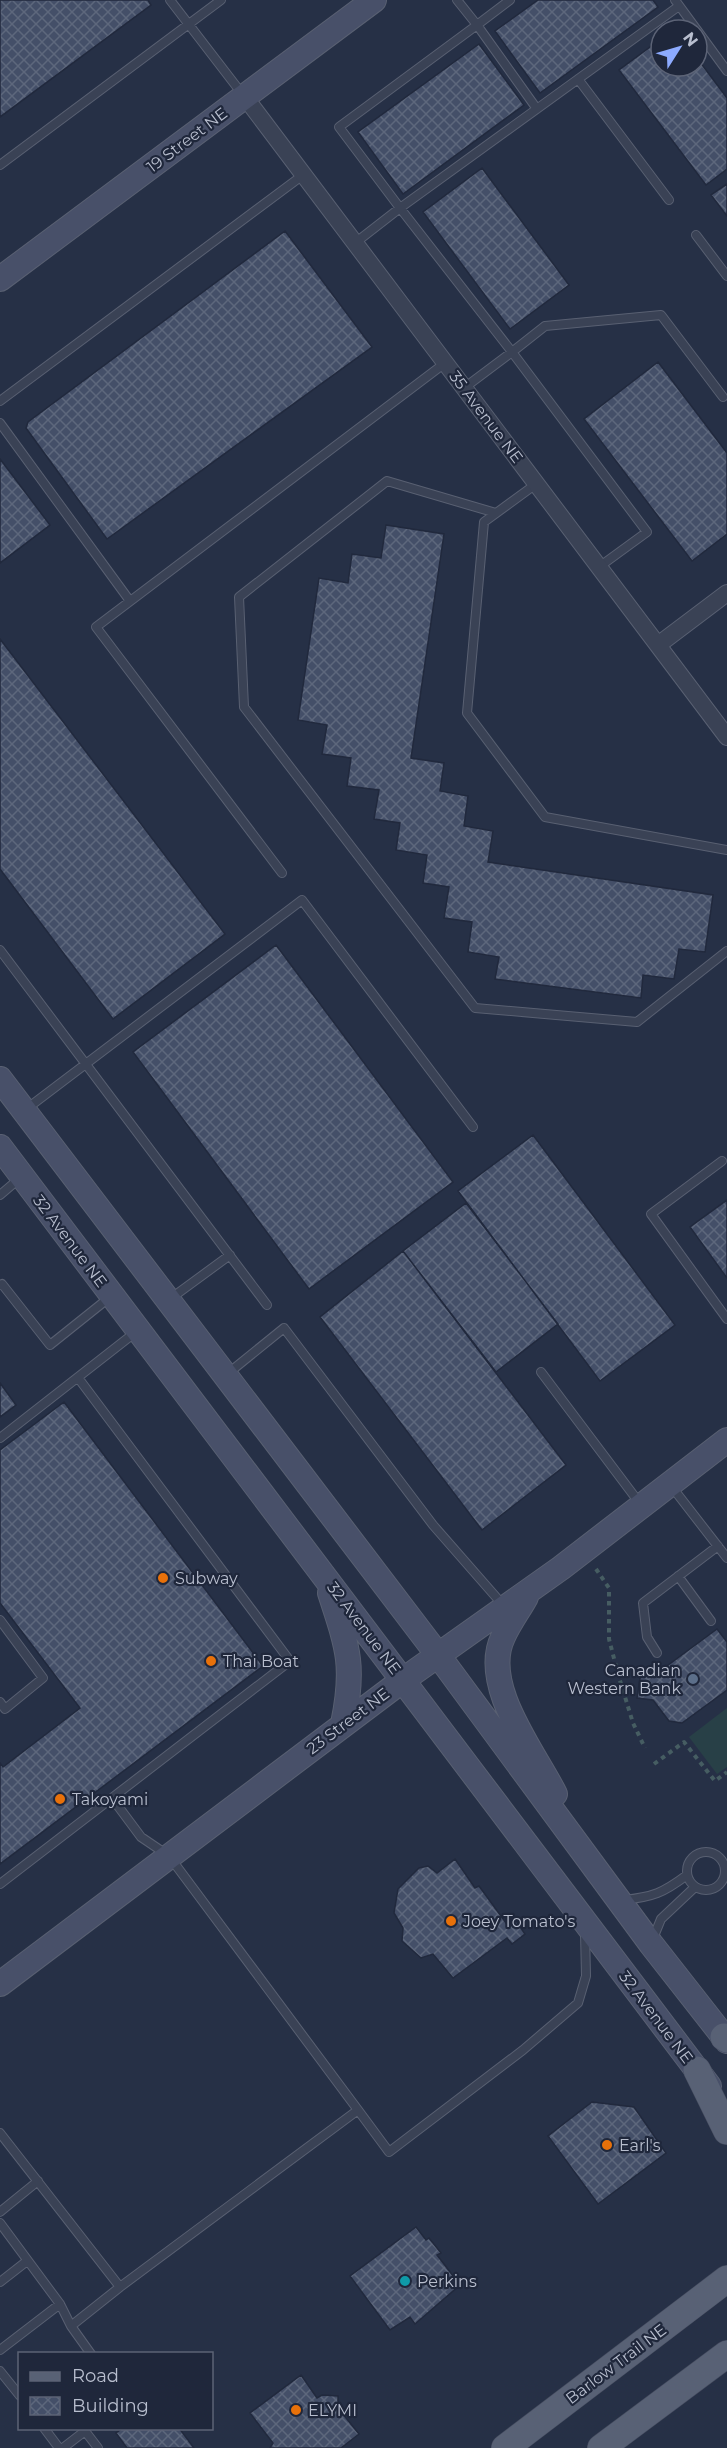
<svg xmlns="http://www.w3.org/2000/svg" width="727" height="2448" font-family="Montserrat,sans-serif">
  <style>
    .green { fill: #284047 }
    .building { fill: url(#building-cross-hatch); stroke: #21293d; stroke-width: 1.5 }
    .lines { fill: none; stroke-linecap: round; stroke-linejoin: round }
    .lane-casing { stroke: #596072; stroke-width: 10 }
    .street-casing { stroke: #596072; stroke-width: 18 }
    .secondary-casing { stroke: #596072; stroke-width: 26 }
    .primary-casing { stroke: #444b5e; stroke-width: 28 }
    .path { stroke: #465d62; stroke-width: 4; stroke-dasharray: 4.5 4.5; stroke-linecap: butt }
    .lane { stroke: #3a4255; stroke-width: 8 }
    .street { stroke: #3a4255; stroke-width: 16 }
    .secondary { stroke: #485069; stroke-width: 24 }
    .primary { stroke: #586175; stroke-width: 27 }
    .food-dot { fill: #e8710a; stroke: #1f273b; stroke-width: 2 }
    .service-dot { fill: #5c6f8a; stroke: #1f273b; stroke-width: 2 }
    .culture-dot { fill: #0f9aa8; stroke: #1f273b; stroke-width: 2 }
    .labels { text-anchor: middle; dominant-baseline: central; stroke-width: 4.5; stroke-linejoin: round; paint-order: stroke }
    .street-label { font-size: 16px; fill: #b8bece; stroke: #1f273b }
    .poi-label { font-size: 16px; fill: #b8bece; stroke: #1f273b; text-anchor: start }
  </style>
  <defs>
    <pattern id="building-cross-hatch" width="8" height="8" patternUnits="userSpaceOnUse" patternTransform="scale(1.5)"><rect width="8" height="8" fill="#444f68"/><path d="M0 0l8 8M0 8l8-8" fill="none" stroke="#5d677c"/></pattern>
  </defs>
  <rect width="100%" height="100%" fill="#263046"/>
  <path class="green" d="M727,1708v59l-10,7 -28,-37z"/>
  <path class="building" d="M0,0h148l3,5 -151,112z
    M538,0h115l5,7 -118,86 -45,-62z
    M661,39v27h36v-8l30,40v71l-21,16 -87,-115z
    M479,44l45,61 -121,89 -45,-62z
    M482,168l87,117 -59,44 -87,-117z
    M727,184v32l-16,-21z
    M285,231l87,116 -265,192 -81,-111 2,-6z
    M658,362l69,91v81l-35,27 -108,-142z
    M0,459l50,66 -50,38z
    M386,525l58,9 -33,224 33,5 -4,28 28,5 -4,30 29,5 -5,31 225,33 -8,57 -26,-3 -5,30 -31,-4 -2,23 -146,-19 4,-22 -31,-5 4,-30 -28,-4 5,-31 -26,-4 4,-28 -31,-5 4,-27 -26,-4 5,-29 -32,-4 4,-28 -29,-4 5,-29 -29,-5 21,-142 29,5 4,-29 29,4z
    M0,639l225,295 -112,85 -113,-150z
    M276,945l177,237 -144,107 -176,-237z
    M533,1135l142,190 -75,56 -142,-190z
    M727,1200v78l-37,-51z
    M466,1203l92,121 -62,48 -93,-121z
    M403,1251l163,214 -84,65 -162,-213z
    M0,1383l16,22 -16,12z
    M64,1402l199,264 -263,198v-101l3,4 77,-59 -80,-105v-153z
    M717,1629l10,13v48l-45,33 -13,-2 -16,-21 -16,-2 4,-26 15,2z
    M455,1859l20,29 4,-2 27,37 8,-5 11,16 -13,10 -5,-6 -54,40 -20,-24 -12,4 -19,-17 1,-13 -9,-15 4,-24 21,-21 9,-2 9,7z
    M592,2102l42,5 32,46 -68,51 -50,-68z
    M416,2227l10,13 3,-2 12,15 -4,2 23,30 -45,39 -5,-7 -20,13 -40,-54z
    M301,2375l16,23 5,-3 16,1v12l21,26 -18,14h-71l3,-5 -23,-30z
    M123,2428h56l15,20h-67l-11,-15z"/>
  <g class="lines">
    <defs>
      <path id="lane" d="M170,0l73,95
        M457,0l20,25 -138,102 61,81 279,-202
        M510,0l-33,25 60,84
        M675,0l22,30
        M697,30l30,41
        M578,79l91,121
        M0,165l221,-165
        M696,235l31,41
        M355,243l45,-35 112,144 33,-26 116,-11 62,82
        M464,388l48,-36 135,180 -48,35
        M0,401l303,-226
        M0,423l130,178
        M536,484l-52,38 -17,191 78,104 182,33
        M496,513l-109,-32 -148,116 5,110 231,301 162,14 90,-71
        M282,873l-186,-246 349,-264
        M0,950l267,355
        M25,1110l277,-210 171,227
        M722,1161l-71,53 76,105
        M0,1195l20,-17
        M0,1285l2,-1 48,61 60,-48
        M170,1299l60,-44
        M541,1372l100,133
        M226,1375l58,-47 149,197 70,80
        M0,1438l137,-107
        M672,1487l55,71
        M678,1576l33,45
        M0,1620l43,58 -38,31 -5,-7
        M657,1653l-10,-16 -4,-34 75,-57
        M687 1871a19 19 0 1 1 38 0a19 19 0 1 1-38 0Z
        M0,1884l290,-223 -211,-282
        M623,1900c30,-3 40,-7 64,-25
        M652,1941l9,-22 34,-32
        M358,2110l31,42 134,-102 55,-47 8,-27 -1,-43
        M0,2133l120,154 238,-177 -189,-254 -28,-19 -29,-39
        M0,2212l38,-31
        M0,2223l60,81 11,22
        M0,2282l27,-21
        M0,2350l60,-46
        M91,2354l-20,-28 49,-39
        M0,2371l20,25
        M44,2428l15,20
        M63,2448l22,-17 13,17"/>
      <path id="street" d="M245,97l482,640
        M658,645l69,-52"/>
      <path id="secondary" d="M0,279l374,-279
        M0,1079l438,576 213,289 76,97
        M0,1147l709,939
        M330,1593c18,55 25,73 13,131
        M526,1597c-7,13 -17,26 -23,40 -23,48 31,115 52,157
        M0,1984l403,-304 158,-112 166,-128"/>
      <path id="primary" d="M724,2037l3,2
        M697,2070l30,61
        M505,2448l222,-169
        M601,2448l126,-94"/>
    </defs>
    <use href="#lane" class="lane-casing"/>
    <use href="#street" class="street-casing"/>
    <use href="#secondary" class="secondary-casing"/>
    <use href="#primary" class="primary-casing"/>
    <path class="path" d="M596,1569l13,19v51l9,35 15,49 12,25
      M654,1764l30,-22 31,39 12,-9"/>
    <use href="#lane" class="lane"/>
    <use href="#street" class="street"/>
    <use href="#secondary" class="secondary"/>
    <use href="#primary" class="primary"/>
  </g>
  <g class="food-dot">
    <circle cx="163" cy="1578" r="6"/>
    <circle cx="211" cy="1661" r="6"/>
    <circle cx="60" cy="1799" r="6"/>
    <circle cx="451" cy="1921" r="6"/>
    <circle cx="607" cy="2145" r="6"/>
    <circle cx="296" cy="2410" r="6"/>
  </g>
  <circle class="service-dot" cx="693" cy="1679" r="6"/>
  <circle class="culture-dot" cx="405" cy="2281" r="6"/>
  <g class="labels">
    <g class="street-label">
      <text transform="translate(187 140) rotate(-37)">19 Street NE</text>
      <text transform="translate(486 417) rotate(53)">35 Avenue NE</text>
      <text transform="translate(70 1241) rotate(53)">32 Avenue NE</text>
      <text transform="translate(364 1628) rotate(53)">32 Avenue NE</text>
      <text transform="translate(348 1721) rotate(-37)">23 Street NE</text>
      <text transform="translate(656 2017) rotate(53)">32 Avenue NE</text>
      <text transform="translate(616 2364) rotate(-37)">Barlow Trail NE</text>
    </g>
    <g class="poi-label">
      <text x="175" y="1578">Subway</text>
      <text x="223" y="1661">Thai Boat</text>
      <text x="681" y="1670" text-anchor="end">Canadian<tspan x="681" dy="18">Western Bank</tspan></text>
      <text x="72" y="1799">Takoyami</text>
      <text x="463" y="1921">Joey Tomato's</text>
      <text x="619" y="2145">Earl's</text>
      <text x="417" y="2281">Perkins</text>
      <text x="308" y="2410">ELYMI</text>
    </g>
  </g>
  <rect x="18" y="2352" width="195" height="78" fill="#1f273b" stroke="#5c6376" stroke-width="1.5"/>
  <rect x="30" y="2372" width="30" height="9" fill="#586175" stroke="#5c6376" stroke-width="1.5"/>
  <text x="72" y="2382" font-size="18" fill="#b8bece">Road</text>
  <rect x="30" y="2397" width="30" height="18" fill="url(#building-cross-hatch)" stroke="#5c6376" stroke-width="1.5"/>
  <text x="72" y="2412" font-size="18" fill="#b8bece">Building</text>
  <g transform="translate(679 48) rotate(53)"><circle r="28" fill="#1f273b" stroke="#5c6376" stroke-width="1.5"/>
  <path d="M0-4.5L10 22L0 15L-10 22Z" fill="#8dabff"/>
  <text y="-9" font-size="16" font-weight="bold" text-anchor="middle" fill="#b8bece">N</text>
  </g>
</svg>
